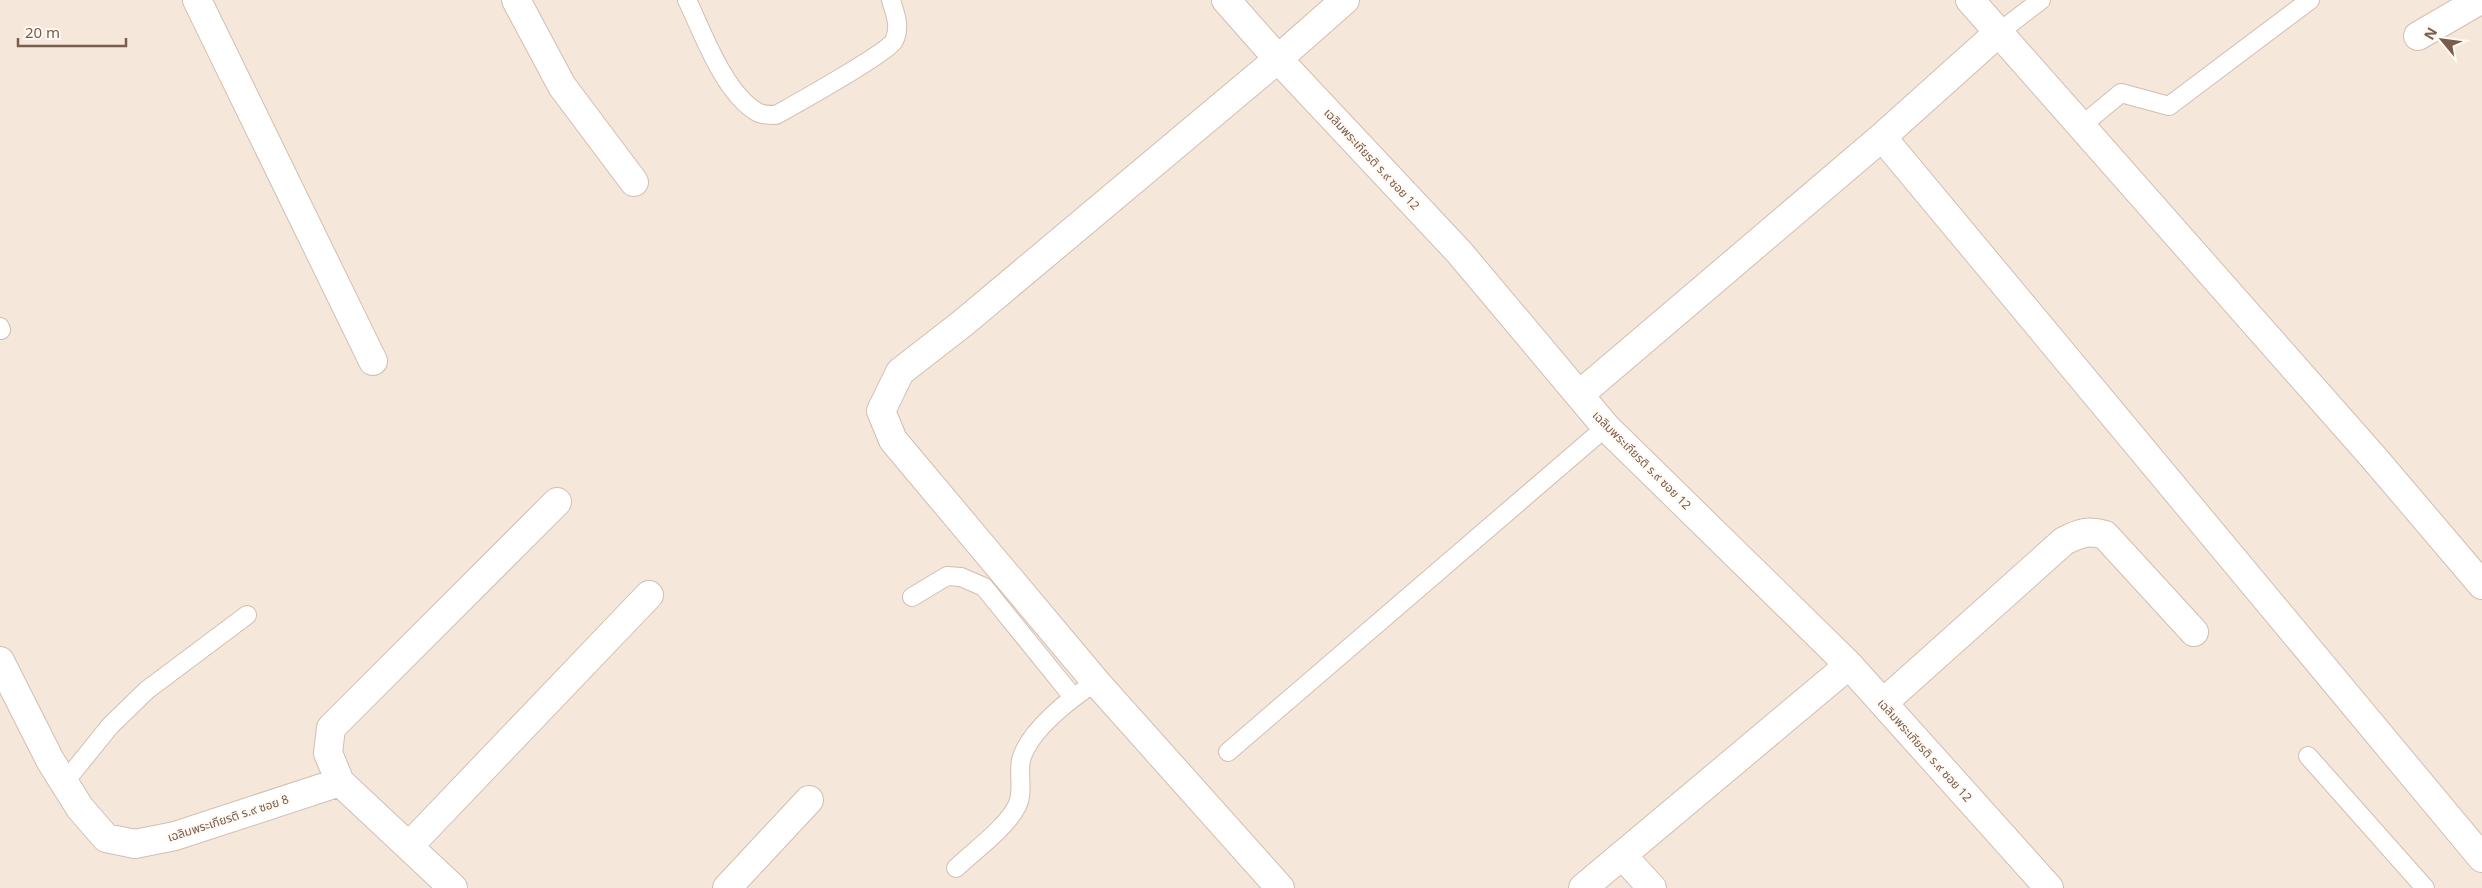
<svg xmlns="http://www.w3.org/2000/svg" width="2482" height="888" font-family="'Noto Sans','Noto Sans Thai',sans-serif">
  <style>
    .residential { fill: #f5e8da }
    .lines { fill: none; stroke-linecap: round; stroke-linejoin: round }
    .lane-casing { stroke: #d1beb0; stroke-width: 20 }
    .street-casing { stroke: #d1beb0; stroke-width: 30 }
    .lane { stroke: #fff; stroke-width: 18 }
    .street { stroke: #fff; stroke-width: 28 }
    .labels { text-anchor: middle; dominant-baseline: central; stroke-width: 4; stroke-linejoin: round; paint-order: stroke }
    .street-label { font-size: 12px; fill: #7a5c4d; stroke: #fffaf3 }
  </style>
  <rect width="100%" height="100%" fill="#fdf6ec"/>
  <path class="residential" d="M0,0h2482v888h-2482z"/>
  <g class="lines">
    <defs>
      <path id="lane" d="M687,0c16,33 37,93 70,112 5,3 13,3 19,3 18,-10 111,-62 118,-74 7,-15 1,-27 -3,-41
        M1998,33l43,-33
        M2081,126l40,-33 48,13 141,-106
        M0,327l1,3
        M912,597l35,-21 14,1 23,10 89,110
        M1228,752l378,-325
        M2308,756l117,132
        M64,783l46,-57 37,-36 100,-75
        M956,868c19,-18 50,-40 61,-62 7,-14 1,-31 4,-46 8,-30 50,-62 75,-78"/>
      <path id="street" d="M197,0l176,361
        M516,0l46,86 72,96
        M1226,0l52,59 181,193 147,175 243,238 200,223
        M1970,0l404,458 108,127
        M2418,36l62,-36
        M1882,137l600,721
        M1579,395l303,-258 116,-104
        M0,661l50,99 30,48 26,30 29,6 40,-8 165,-54 113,106
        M1883,703l181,-162c16,-8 24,-11 41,-6l89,97
        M340,782l-12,-29 3,-25 226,-226
        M409,846l240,-251
        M1622,855l30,33
        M727,888l82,-88
        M1280,888l-184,-206 -203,-242 -12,-29 19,-39 63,-49 315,-264 67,-59
        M1583,888l266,-223"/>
    </defs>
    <use href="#lane" class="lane-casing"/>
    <use href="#street" class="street-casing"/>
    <use href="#lane" class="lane"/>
    <use href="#street" class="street"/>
  </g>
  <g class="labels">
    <g class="street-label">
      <text transform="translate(1372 159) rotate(47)">เฉลิมพระเกียรติ ร.๙ ซอย 12</text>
      <text transform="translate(1642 460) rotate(45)">เฉลิมพระเกียรติ ร.๙ ซอย 12</text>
      <text transform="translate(1925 750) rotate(48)">เฉลิมพระเกียรติ ร.๙ ซอย 12</text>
      <text transform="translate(228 818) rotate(-18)">เฉลิมพระเกียรติ ร.๙ ซอย 8</text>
    </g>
  </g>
  <g transform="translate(2442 40) rotate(299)" stroke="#fffaf3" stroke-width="4" paint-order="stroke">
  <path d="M0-4L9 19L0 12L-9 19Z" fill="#7a5c4d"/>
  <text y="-8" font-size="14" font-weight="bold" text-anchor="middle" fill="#7a5c4d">N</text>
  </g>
  <path d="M18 38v8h108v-8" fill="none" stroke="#7a5c4d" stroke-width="2.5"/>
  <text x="25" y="38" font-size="15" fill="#7a5c4d" stroke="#fffaf3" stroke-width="4" paint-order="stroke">20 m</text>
</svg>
